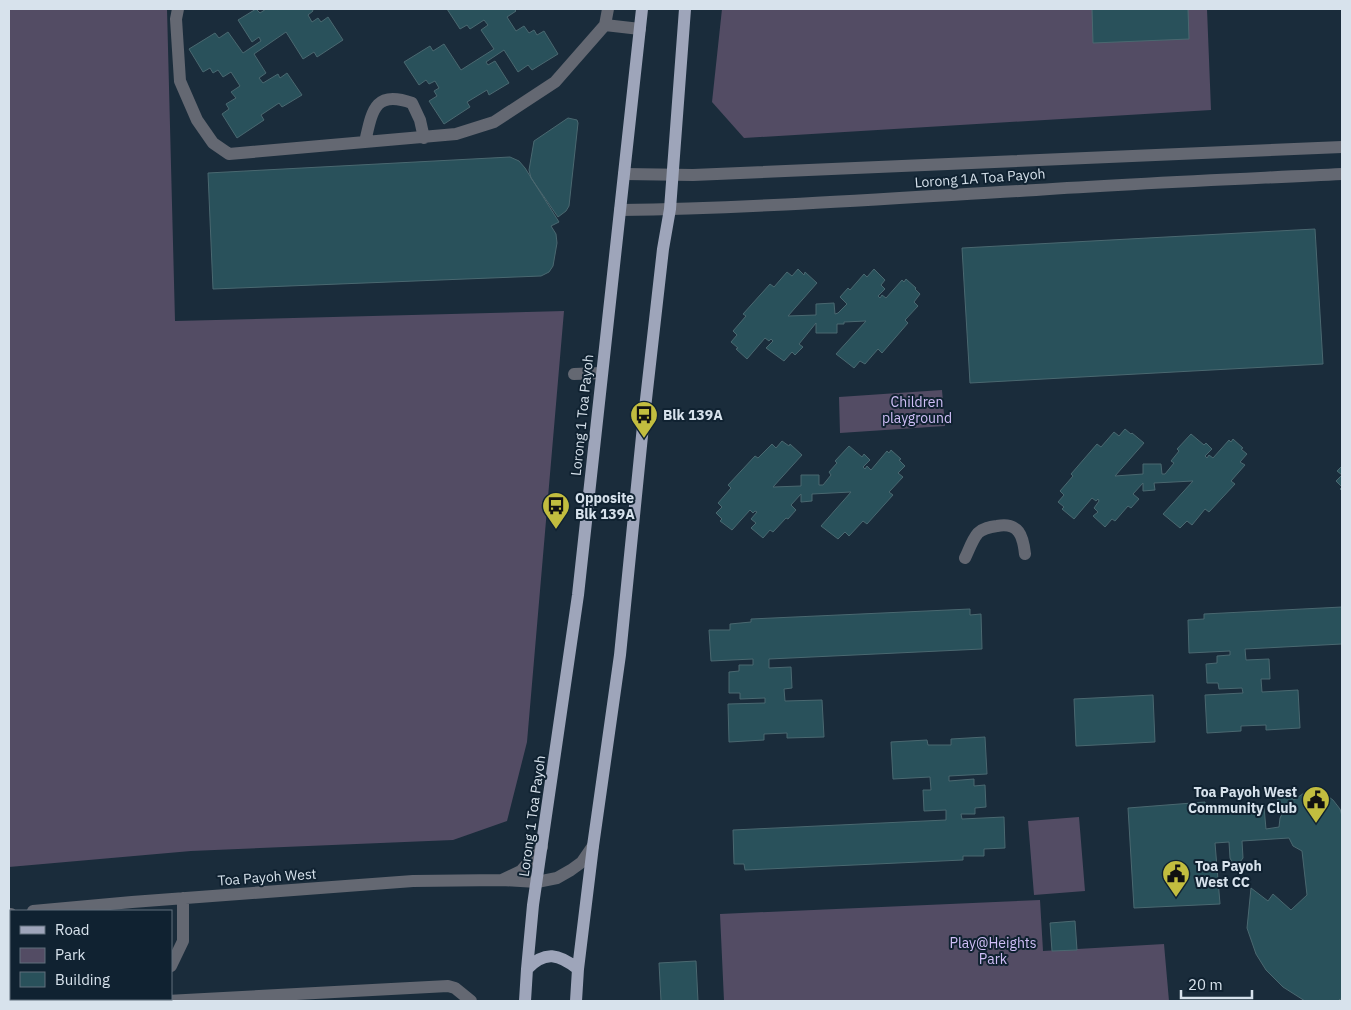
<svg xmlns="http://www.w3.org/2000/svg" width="1351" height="1010" font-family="'IBM Plex Sans',sans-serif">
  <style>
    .green { fill: #534c64 }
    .building { fill: #29515b; stroke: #4a6870 }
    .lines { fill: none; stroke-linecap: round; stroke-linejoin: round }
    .minor { stroke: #646872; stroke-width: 12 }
    .major { stroke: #9ea5ba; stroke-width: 12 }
    .labels { text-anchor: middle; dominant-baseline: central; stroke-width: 4; stroke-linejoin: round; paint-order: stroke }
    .street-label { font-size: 14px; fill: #d7e2ec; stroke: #102231 }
    .park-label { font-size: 14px; fill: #d0bff7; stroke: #102231 }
    .poi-label { font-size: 14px; font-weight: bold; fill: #d7e2ec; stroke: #102231; text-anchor: start }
  </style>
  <rect width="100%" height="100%" fill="#1a2c3b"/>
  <path class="green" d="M9,9h158l8,312 389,-10 -37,431 -20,79 -54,19 -262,11 -182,16z
    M722,9h485l4,101 -467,28 -32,-36z
    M942,390l3,36 -105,7 -1,-36z
    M1079,817l6,74 -51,4 -6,-74z
    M1040,900l3,51 121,-7 5,57h-445l-4,-87z"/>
  <path class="building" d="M256,9l4,4 6,-4h46l1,2 -5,4 4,7 6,-4 3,4 7,-5 15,23 -26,17 -3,-5 -11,7 -17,-27 -32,22 12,19 -7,5 4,5 15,-9 2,4 7,-5 15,22 -20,12 -3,-4 -18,12 3,5 -27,18 -15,-24 7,-5 -3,-5 10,-6 -5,-6 9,-6 -9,-14 -8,5 -5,-7 -5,3 -3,-5 -7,4 -14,-23 26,-16 4,5 9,-6 15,21 18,-12 -2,-4 -7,5 -14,-22z
    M447,9h67l2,2 -9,6 9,14 8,-5 5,7 5,-3 3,5 7,-4 14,23 -26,16 -4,-5 -10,7 -14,-22 -18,12 2,3 7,-4 14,22 -20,12 -2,-5 -20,12 3,5 -26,17 -15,-23 8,-5 -3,-5 5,-3 -4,-7 -6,3 -3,-4 -7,5 -15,-23 26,-16 3,5 11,-7 17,26 33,-21 -13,-19 7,-5 -4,-5 -14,9 -3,-4 -7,4z
    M1092,9h96l1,30 -96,4z
    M568,118l9,2 1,3 -9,83 -3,5 -8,6 -27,-39 -2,-8 5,-29z
    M510,157l9,4 6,7 34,54 -8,4 5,8 1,9 -4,23 -4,6 -8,4 -328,13 -5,-116z
    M1315,229l8,135 -353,19 -8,-135z
    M798,269l6,6 1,-3 12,11 -29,33 28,-1v-11l18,-1 1,11 3,-1 9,-9 -7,-7 8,-9 2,2 14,-16 3,3 7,-8 11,11 -4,5 4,4 -7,7 2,2 2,-3 4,3 16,-18 2,2 2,-3 10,9 -1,1 5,5 -6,8 4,4 -13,14 3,3 -26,30 -4,-4 -13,15 -5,-3 -6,7 -18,-14 30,-33 -22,1v2h-7v9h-21v-10l-17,21 4,3 -8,8 -3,-3 -8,9 -18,-13 7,-7 -2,-2 -2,2 -4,-3 -18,21 -11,-10 2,-1 -7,-6 6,-7 -4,-4 13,-15 -3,-2 27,-30 4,3 13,-15 5,4z
    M1125,429l6,5 1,-1 12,10 -29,33 28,-2v-10h18l1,10h3l9,-11 -3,-2 8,-10 -2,-2 14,-15 13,11 2,-2 6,6 -7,7 2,2 2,-3 4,3 16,-18 2,2 2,-3 10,9 -2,1 6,5 -7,8 5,3 -14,16 4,3 -26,28 -4,-3 -13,16 -5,-4 -7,7 -17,-14 30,-33 -39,2 1,7 -12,1v-8l-10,11 6,5 -8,9 -3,-2 -13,15 -3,-2 -7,8 -12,-11 5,-4 -4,-4 5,-7 -1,-2 -2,2 -4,-3 -18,21 -12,-10 2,-2 -6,-5 6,-7 -4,-4 13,-15 -2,-2 26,-30 4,3 13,-15 5,4z
    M782,441l7,5 1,-2 12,11 -29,32 28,-1v-11h18v10h4l8,-10 -2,-3 8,-9 -2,-2 14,-15 13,11 2,-3 6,6 -7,7 2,2 2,-3 4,4 16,-19 2,2 2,-3 10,9 -2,1 6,6 -7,7 5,4 -14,15 4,3 -26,29 -4,-3 -14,15 -4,-4 -7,7 -17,-13 30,-34 -39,2v7l-11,1v-8l-10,11 5,5 -8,9 -2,-1 -13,14 -3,-2 -7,8 -12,-10 5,-5 -5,-4 6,-7 -2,-1 -2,2 -3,-3 -18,20 -12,-9 2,-2 -6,-6 6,-6 -4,-4 13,-15 -3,-3 27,-29 3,2 14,-14 4,4z
    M1342,466v25l-2,-2 2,-2 -6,-6 6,-6 -5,-4z
    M1342,607v37l-97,5 1,11 23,-1 1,20h-9l1,13 36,-2 2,38 -34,2v-5l-25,1v5l-34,2 -2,-38 38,-2 -1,-5 -23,1 -1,-6h-11l-1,-19 11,-1v-7l13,-1v-4l-41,2 -1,-33 16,-1v-5z
    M970,609v6l11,-1 1,35 -213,10v9l22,-1 1,21 -8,1 1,12 37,-1 2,37 -37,1v-5l-23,1v6l-35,2 -1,-38 37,-1v-5l-25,1v-6h-11v-21l10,-1v-6h14v-6l-42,2 -2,-31h21v-6l21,-2v-3z
    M1153,695l2,47 -79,4 -2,-47z
    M985,737l2,37 -38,2v5l25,-2v7l11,-1 1,22 -11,1v6h-14l1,5 42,-2 1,31 -21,1v7h-21v4l-218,10 -1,-6h-10l-1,-34 213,-10v-10l-22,1 -1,-21h8l-1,-13 -37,2 -2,-37 36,-2 1,5h23v-6z
    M1284,792l10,8 10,-7 10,-1 12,3 7,5 7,9 2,7v184l-2,-1 -2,2h-33l-22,-14 -17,-17 -10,-16 -9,-26 4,-40 17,13 5,-7 18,16 16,-15 -5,-44 -9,-5 -4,-8 -47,3 1,17 -3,4 -5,1 -3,-1 -2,-4 -1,-16 -14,1 5,61 -86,4 -6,-100 77,-6v8l59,-3 2,22 13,-2 1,-9 4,-8 -9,-7z
    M1075,921l2,29 -25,1 -2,-28z
    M696,961l2,40h-37l-2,-38z"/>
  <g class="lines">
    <path class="minor" d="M178,9l-2,10 4,62 17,39 16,23 16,11 227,-20 38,-12 61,-40 50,-57 3,-16
      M605,25l35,4
      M365,142c7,-30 9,-53 47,-39l8,17 4,18
      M624,174l69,1 649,-28
      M620,210c139,-2 277,-12 416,-20 102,-7 204,-11 306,-16
      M574,374l27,-1
      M965,558c4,-8 7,-18 13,-25 5,-5 12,-6 19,-7 22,-4 26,10 28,28
      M502,880l19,-9 21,-24
      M33,911l99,-9 281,-21 89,-1 35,2 20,-4 14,-8 11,-8 11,-16
      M9,914h2
      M171,966l12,-25v-43
      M134,999l3,2
      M44,1001l39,-2
      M154,1001l2,-2
      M167,1001l281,-15 7,2 16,13"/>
    <path class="major" d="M527,969c18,-19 32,-15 51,0
      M525,1001l2,-32 6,-64 45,-310 64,-586
      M576,1001l2,-32 15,-123 27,-191 23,-229 20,-177 7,-40 15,-200"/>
  </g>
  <defs>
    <symbol id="bus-pin" viewBox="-11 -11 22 30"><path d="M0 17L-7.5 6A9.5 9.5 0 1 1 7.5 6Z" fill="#c2bd3f" stroke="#102231"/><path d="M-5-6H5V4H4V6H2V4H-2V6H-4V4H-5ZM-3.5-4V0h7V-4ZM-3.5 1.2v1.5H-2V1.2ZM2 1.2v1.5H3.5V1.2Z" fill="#111"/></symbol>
    <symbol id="civic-pin" viewBox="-11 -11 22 30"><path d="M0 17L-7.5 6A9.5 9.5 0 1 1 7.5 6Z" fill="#c2bd3f" stroke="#102231"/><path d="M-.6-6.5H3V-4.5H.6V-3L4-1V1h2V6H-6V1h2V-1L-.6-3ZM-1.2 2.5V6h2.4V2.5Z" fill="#111"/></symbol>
  </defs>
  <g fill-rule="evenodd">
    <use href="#bus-pin" x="628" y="399" width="32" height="43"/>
    <use href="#bus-pin" x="540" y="490" width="32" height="43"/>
    <use href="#civic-pin" x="1300" y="784" width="32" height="43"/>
    <use href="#civic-pin" x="1160" y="858" width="32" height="43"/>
  </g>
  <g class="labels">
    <g class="street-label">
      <text transform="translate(980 178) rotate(-4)">Lorong 1A Toa Payoh</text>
      <text transform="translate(582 415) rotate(-84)">Lorong 1 Toa Payoh</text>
      <text transform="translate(532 816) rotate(-82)">Lorong 1 Toa Payoh</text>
      <text transform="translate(267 877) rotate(-4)">Toa Payoh West</text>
    </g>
    <g class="park-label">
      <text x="917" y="402">Children<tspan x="917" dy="16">playground</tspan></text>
      <text x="993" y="943">Play@Heights<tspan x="993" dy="16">Park</tspan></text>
    </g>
    <g class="poi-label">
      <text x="663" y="415">Blk 139A</text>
      <text x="575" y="498">Opposite<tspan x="575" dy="16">Blk 139A</tspan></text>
      <text x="1297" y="792" text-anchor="end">Toa Payoh West<tspan x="1297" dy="16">Community Club</tspan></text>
      <text x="1195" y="866">Toa Payoh<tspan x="1195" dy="16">West CC</tspan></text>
    </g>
  </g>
  <rect width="1351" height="1010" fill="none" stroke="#d7e2ec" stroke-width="20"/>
  <rect x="10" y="910" width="162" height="90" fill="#102231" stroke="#606f7c"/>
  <rect x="20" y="926" width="25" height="8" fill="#9ea5ba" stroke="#606f7c"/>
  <text x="55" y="935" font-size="15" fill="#d7e2ec">Road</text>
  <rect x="20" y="948" width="25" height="15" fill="#534c64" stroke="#606f7c"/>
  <text x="55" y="960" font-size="15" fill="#d7e2ec">Park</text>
  <rect x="20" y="972" width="25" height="15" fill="#29515b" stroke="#606f7c"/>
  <text x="55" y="985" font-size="15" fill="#d7e2ec">Building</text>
  <path d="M1181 990v8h71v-8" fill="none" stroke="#d7e2ec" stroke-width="2.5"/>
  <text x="1188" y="990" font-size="15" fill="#d7e2ec" stroke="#102231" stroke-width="4" paint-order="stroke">20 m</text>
</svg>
